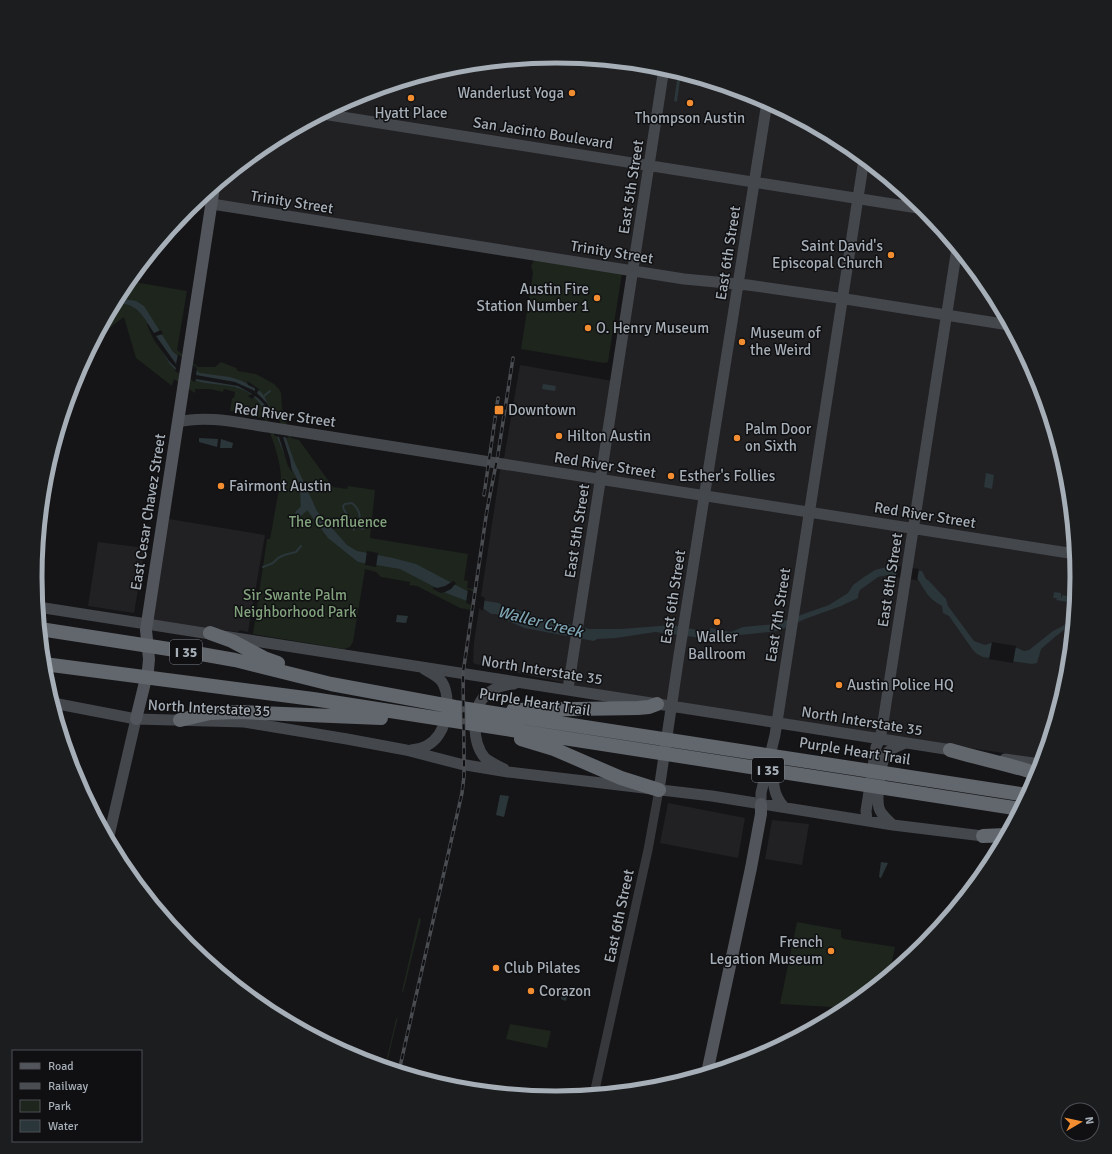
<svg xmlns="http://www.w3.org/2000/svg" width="1112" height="1154" font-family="Signika,sans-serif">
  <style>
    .built { fill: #212124 }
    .green { fill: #1d251d }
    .water { fill: #2b363a }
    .pier { fill: #151517 }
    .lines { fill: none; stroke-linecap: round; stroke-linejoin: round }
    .stream { stroke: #2b363a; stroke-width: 2 }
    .canal { stroke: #2b363a; stroke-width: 7 }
    .tertiary { stroke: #36383c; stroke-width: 9 }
    .secondary { stroke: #44474c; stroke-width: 11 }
    .primary { stroke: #52555b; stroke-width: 12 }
    .motorway { stroke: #62676d; stroke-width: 14 }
    .rail-casing { stroke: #494c51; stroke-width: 3.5 }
    .rail { stroke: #101012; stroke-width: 2; stroke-dasharray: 6; stroke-linecap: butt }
    .poi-dot { fill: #f28e31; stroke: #101012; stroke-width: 1.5 }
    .labels { text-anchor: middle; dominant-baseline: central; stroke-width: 3; stroke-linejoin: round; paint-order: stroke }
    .shield { fill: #101012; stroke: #797f86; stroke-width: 1 }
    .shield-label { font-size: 14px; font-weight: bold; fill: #a6aeb7 }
    .poi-label { font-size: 15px; fill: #a6aeb7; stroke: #101012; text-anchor: start }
    .street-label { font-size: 15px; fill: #a6aeb7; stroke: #101012 }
    .park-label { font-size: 15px; fill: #82a27d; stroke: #101012 }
    .water-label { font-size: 16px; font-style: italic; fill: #7da3b2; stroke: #101012 }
    .rim { fill: none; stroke: #a6aeb7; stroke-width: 5 }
  </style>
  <rect width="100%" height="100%" fill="#151517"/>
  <path class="built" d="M556,56l102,10 98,30 90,48 79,65 64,79 48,90 30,98 10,101 -10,102 -24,80 -377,-57 -1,2 -190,-40 -2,-2 1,-20 28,-184h2l16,-93 99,17 16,-116 -418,-66 4,-18 46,-38 90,-48 98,-30z
    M169,519l96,16 -17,97 -8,-2 -2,2 -86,-12z
    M98,542l47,6 -11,65 -46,-7z
    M668,803l77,15 -7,40 -78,-15z
    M772,820l37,4 -7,41 -37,-6z"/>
  <path class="green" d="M535,259l87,14 -14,89 -4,1 -83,-14 12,-76 -2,-7z
    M128,281l59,10 -10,59 21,17h17l6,-5 15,6 2,3 18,3 18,10 5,5 2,4 1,15 9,30 8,2 34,47 14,2 1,-3 27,4 -5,48 98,16 -4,26 4,1 -1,7 7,1 -3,21 -11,-2 -43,-22 -8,-1 1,-3 -29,-5 -5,-5 -11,-3 -12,73 -3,5 -6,2 -91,-15 14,-95h3l11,-61c0,-17 -10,-44 -17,-60l-16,-2 -6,-4 -12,-1 2,-13h2l1,-6 -11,-3 -1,3 -13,-3h-15v4l-21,-14 -2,7 -36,-28 -12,-41 -28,21 27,-51z
    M419,917l2,3 -18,73 -1,-2z
    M797,922l44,8v7l3,2 51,8 -6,28 -40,33 -69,-4z
    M398,1017l-12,50 -1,-1 11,-47z
    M510,1024l41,7 -4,17 -41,-9z"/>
  <path class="water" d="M677,80h3l-3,22 -3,-1z
    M119,298l17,3 8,5 29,46 27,21 30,4 12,4 19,11 3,4 22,42 8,23 23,50 30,34 10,6 36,7 23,6 70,37 13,2 8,6 6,-1 19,8 57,13h32l51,-4 35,7 4,-4 20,4 12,-5 32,-3 54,-19 19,-12 5,-8 11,-8 11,-7 12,-3 35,4 4,8 3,2 17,18 2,7 26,35 11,4 6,-2 26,5 7,3 5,-1 24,-19 10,-5 10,-11 -1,9 -16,12 -15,13 -4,14 -5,1 -49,-7 -6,-3 -4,-4 -24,-34 -6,-3 -1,-7c-14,-7 -17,-16 -25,-28l-29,-3 -10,2 -18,13 -2,5v3l-17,8 -36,13 -27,12 -57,6 -3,3 -63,-8 -39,6 -19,1 -3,2 -70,-13 -24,-11 -3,-3h-6l-11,-8 -34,-13 -46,-24 -42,-7 -30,-24 -21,-28 -3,1 -3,-2c-1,-8 0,-16 -2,-24 -2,-9 -9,-18 -13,-27 -9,-19 -14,-40 -28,-57 -18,-21 -42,-13 -65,-21 -5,-2 -13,-7 -18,-11 -19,-16 -28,-77 -62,-63l4,-7z
    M543,384l13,2 -1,5 -13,-2z
    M199,438l19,1 -1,8 -18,-5z
    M221,439l12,4 -1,5h-12z
    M986,473l8,2 -2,14 -8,-2z
    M1054,592l7,1v5l2,-3 4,1 1,3 2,-4 5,1v5h-2l-1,2 -16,-3 1,-2h-4z
    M397,615l11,1 -2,7 -10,-1z
    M500,795l9,1 -5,21 -8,-2z
    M881,862l7,1 -7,15 -2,-1z
    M563,988l6,1 -3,12 -5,-2z"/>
  <path class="pier" d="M148,324l6,9 7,-3 2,4 -7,2 20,28 2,-10 19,14 -1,7 39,7 20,9v-3l-7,-3 -1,-4 12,8 -2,4 10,10 9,17 2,-2 11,20 -6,-1 7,22 2,13 -4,-6 -9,-29 -4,-1 -8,-17h6l-9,-15 -5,-5 -4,-3 -3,3 -4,-3 4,-2 -14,-8 -42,-7 -1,3 -20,-11 1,-3 -7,-7 -15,-21 -7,-15z
    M367,551l11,2 -2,14 -11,-2z
    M897,566l22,3 -2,12 -1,-1 -20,-3z
    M453,581l3,2 -5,6 -6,3 -4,1 -8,-4v-2l4,1 8,-2z
    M468,589l17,9 -2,13 -4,-3 -13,-5z
    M992,642l24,4 -3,17 -24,-4z"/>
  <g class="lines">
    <path class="stream" d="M264,396l6,-5
      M354,530c0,-10 -10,-15 -11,-24l2,-2 7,-1c9,7 8,15 8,25l3,1
      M263,567l10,-4 5,-5 6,-3 12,-3 5,-6"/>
    <path class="canal" d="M299,513l9,-8"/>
    <path class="tertiary" d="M594,1094l54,-244 11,-60"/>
    <path class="secondary" d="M323,114l601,95
      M212,204l472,75 64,6 104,15 157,25
      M178,422c29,-7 61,1 90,5l807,127
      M38,607l920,144
      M568,689l96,-621
      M53,703l83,16 108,3 103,17 59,11 54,14 48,8 204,24 181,29 98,12
      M411,750c26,-2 36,-23 36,-47 0,-7 -1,-15 -5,-21 -4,-6 -12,-9 -18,-13
      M1005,759l36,5
      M774,764c-1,17 -2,30 10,43
      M504,769c-6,-3 -14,-7 -19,-11 -13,-15 -14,-50 1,-63 9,-8 17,-10 28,-11
      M659,790l20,-135 88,-553
      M761,804v-11l14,-58 89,-576
      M867,820l-1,-9 10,-64 4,-8 2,-10 75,-481
      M893,825c-5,-5 -12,-10 -14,-17 -3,-10 2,-46 7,-54 4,-6 13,-8 19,-11
      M108,840l28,-121"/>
    <path class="primary" d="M136,719l12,-49 1,-11 -3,-29 68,-443
      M707,1073l44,-205 10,-54v-10"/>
    <path class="motorway" d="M40,629l161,25 34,6 96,24 124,23 572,88
      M210,633l22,8 32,17 14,5
      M44,664l269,35 707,110
      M513,710l125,-2 11,-1 8,-3
      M180,720l30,-7 29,-1 142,6
      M521,739l33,10 67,29 38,12
      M950,750c30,9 59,14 88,24
      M983,836l23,-1"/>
    <defs>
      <path id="rail" d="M484,495l14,-97
        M399,1071l63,-278 2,-17v-25l-1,-78 24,-163 11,-56 15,-96"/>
    </defs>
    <use href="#rail" class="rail-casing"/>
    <use href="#rail" class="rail"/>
  </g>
  <g class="poi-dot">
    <circle cx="572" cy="93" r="4"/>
    <circle cx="411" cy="98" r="4"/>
    <circle cx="690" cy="103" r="4"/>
    <circle cx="891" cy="255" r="4"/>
    <circle cx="597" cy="298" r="4"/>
    <circle cx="588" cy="328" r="4"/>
    <circle cx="742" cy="342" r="4"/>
    <rect x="494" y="405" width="10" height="10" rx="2"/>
    <circle cx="559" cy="436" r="4"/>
    <circle cx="737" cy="438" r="4"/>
    <circle cx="671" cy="476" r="4"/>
    <circle cx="221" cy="486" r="4"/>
    <circle cx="717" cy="622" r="4"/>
    <circle cx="839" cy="685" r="4"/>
    <circle cx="831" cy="951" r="4"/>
    <circle cx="496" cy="968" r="4"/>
    <circle cx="531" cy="991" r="4"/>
  </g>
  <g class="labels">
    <g class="shield">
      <rect x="170" y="640" width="32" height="24" rx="3"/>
      <rect x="752" y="758" width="32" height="24" rx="3"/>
    </g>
    <g class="shield-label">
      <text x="186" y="652">I 35</text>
      <text x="768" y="770">I 35</text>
    </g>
    <g class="poi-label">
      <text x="564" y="93" text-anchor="end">Wanderlust Yoga</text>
      <text x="411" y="113" text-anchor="middle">Hyatt Place</text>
      <text x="690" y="118" text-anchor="middle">Thompson Austin</text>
      <text x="883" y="246" text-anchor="end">Saint David's<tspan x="883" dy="17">Episcopal Church</tspan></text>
      <text x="589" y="289" text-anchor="end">Austin Fire<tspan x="589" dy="17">Station Number 1</tspan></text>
      <text x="596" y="328">O. Henry Museum</text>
      <text x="750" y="333">Museum of<tspan x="750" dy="17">the Weird</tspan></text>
      <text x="508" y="410">Downtown</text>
      <text x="745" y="429">Palm Door<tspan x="745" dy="17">on Sixth</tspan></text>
      <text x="567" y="436">Hilton Austin</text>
      <text x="679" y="476">Esther's Follies</text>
      <text x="229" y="486">Fairmont Austin</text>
      <text x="717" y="637" text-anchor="middle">Waller<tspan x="717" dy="17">Ballroom</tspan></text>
      <text x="847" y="685">Austin Police HQ</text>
      <text x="823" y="942" text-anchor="end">French<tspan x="823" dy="17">Legation Museum</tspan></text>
      <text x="504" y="968">Club Pilates</text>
      <text x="539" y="991">Corazon</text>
    </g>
    <g class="street-label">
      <text transform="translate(543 133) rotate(9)">San Jacinto Boulevard</text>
      <text transform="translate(631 187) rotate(-81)">East 5th Street</text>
      <text transform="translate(292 202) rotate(9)">Trinity Street</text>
      <text transform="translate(612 252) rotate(9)">Trinity Street</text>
      <text transform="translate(728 253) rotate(-81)">East 6th Street</text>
      <text transform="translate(285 415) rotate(8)">Red River Street</text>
      <text transform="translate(605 465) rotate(9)">Red River Street</text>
      <text transform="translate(148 512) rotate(-81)">East Cesar Chavez Street</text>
      <text transform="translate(925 515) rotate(9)">Red River Street</text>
      <text transform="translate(577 531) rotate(-81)">East 5th Street</text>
      <text transform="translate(890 580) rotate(-81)">East 8th Street</text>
      <text transform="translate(673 597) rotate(-81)">East 6th Street</text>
      <text transform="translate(778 615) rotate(-81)">East 7th Street</text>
      <text transform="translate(542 670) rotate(9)">North Interstate 35</text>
      <text transform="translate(535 702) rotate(9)">Purple Heart Trail</text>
      <text transform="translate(209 708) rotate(3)">North Interstate 35</text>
      <text transform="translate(862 721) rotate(9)">North Interstate 35</text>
      <text transform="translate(855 751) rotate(9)">Purple Heart Trail</text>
      <text transform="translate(619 916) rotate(-78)">East 6th Street</text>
    </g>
    <g class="park-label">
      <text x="338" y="522">The Confluence</text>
      <text x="295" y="595">Sir Swante Palm<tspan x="295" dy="17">Neighborhood Park</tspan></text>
    </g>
    <g class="water-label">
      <text transform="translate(540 622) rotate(14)">Waller Creek</text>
    </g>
  </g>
  <path d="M0 0H1112V1154H0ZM42 577a514 514 0 1 1 1028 0a514 514 0 1 1-1028 0Z" fill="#1c1d1f" fill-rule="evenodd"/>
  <path class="rim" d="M42 577a514 514 0 1 1 1028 0a514 514 0 1 1-1028 0Z"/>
  <rect x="12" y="1050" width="130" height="92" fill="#101012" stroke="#4c4f54"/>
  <rect x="20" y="1063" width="20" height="6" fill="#52555b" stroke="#4c4f54"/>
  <text x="48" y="1070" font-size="12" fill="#a6aeb7">Road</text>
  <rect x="20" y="1083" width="20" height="6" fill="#494c51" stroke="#4c4f54"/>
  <text x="48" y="1090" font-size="12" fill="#a6aeb7">Railway</text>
  <rect x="20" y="1100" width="20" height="12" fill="#1d251d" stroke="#4c4f54"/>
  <text x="48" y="1110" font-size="12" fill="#a6aeb7">Park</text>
  <rect x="20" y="1120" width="20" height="12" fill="#2b363a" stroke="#4c4f54"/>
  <text x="48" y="1130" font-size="12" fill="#a6aeb7">Water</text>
  <g transform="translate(1080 1122) rotate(81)"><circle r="19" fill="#101012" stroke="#4c4f54"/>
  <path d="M0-3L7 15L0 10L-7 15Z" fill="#f28e31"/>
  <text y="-6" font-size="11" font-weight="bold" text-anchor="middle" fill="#a6aeb7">N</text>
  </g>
</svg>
